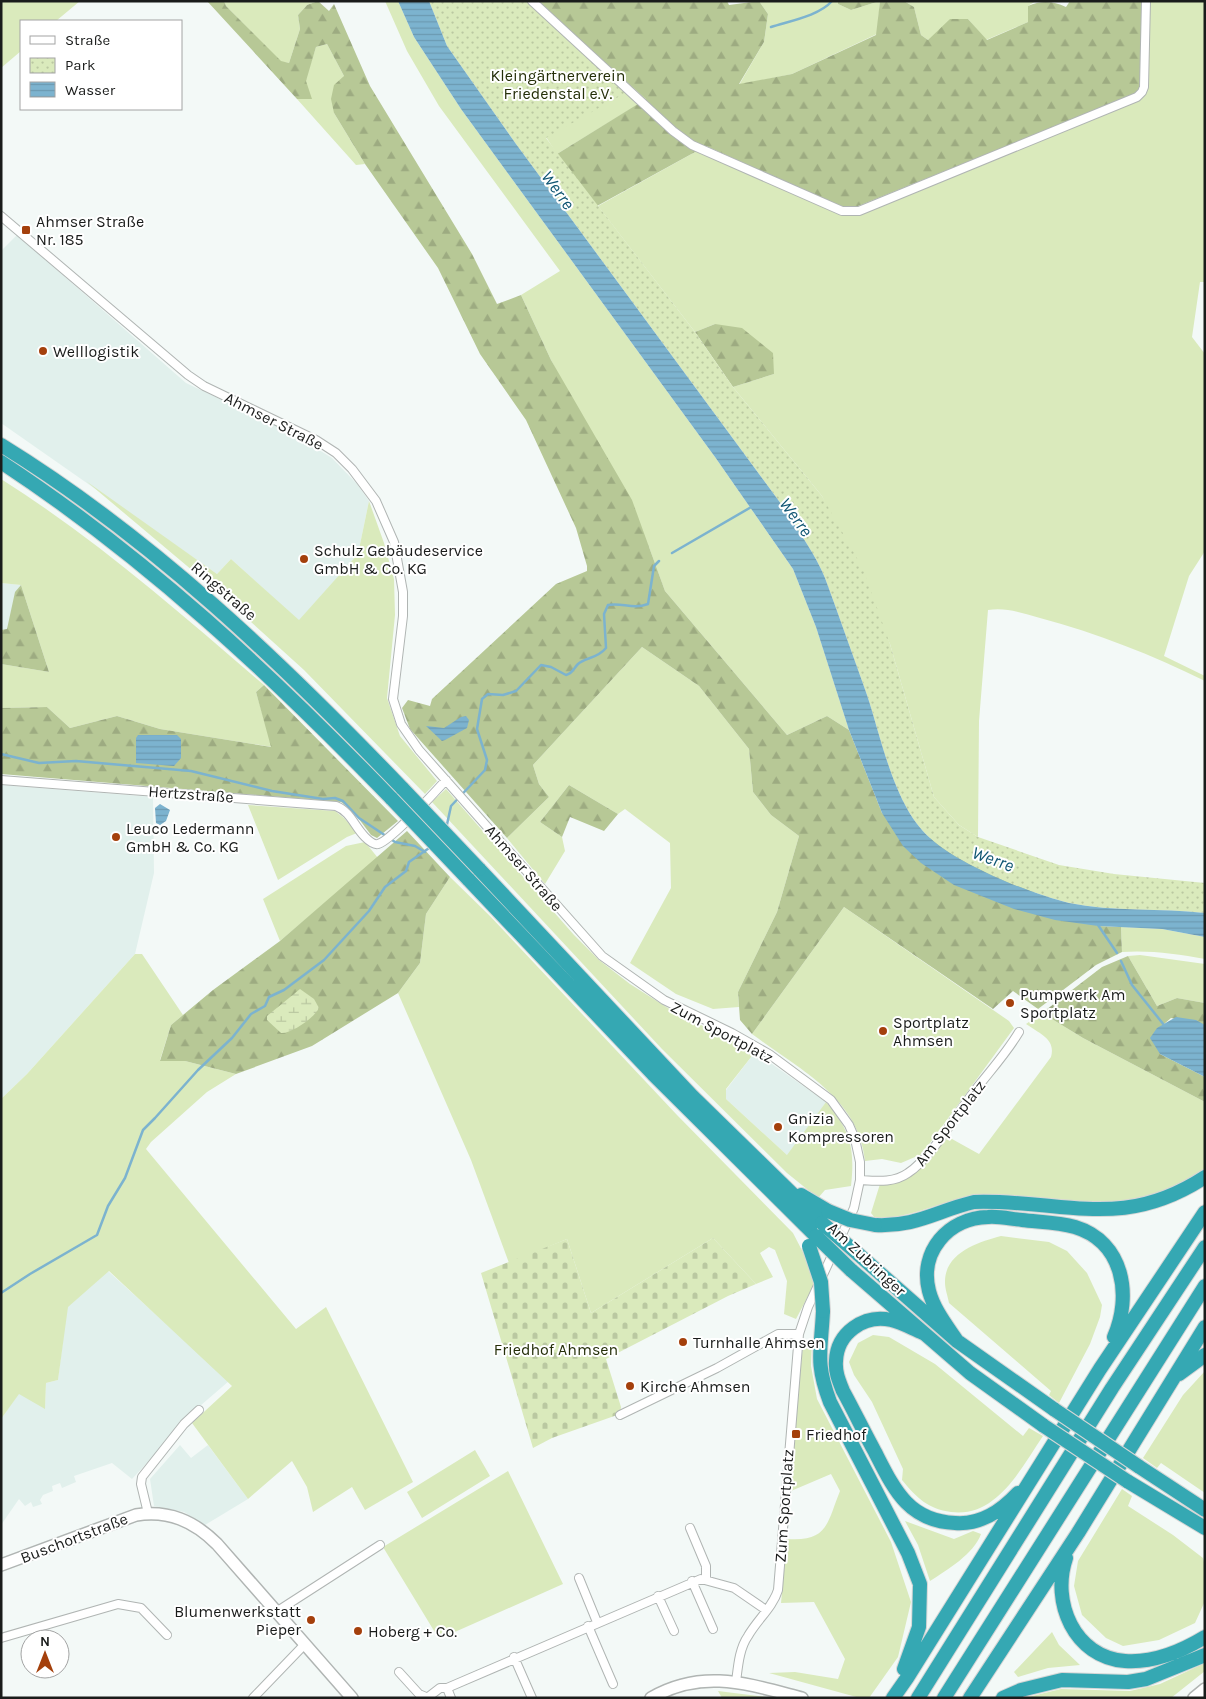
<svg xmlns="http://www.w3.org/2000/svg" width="1206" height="1699" font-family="Karla,sans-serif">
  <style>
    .built { fill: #e1f0ec }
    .grass { fill: #daeabc }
    .forest { fill: url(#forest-firs) }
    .wetland { fill: url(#wetland-marsh) }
    .cemetery { fill: url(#cemetery-stones) }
    .park { fill: url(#park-dots) }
    .water { fill: url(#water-rules) }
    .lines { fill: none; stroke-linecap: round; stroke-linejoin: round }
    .stream { stroke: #7cb3cf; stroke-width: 2.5 }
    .street-casing { stroke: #b0b5b3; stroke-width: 10 }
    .secondary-casing { stroke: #b0b5b3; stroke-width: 14 }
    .highway-casing { stroke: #d6d6d6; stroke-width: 16 }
    .street { stroke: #fff; stroke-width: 8 }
    .secondary { stroke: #fff; stroke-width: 11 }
    .highway { stroke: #35a8b3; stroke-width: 14 }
    .highway-bridge-casing { stroke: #d6d6d6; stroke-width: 16; stroke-linecap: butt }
    .highway-bridge { stroke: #35a8b3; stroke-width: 14 }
    .poi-dot { fill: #a4400c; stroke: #fff; stroke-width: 2 }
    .labels { text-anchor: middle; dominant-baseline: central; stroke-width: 4; stroke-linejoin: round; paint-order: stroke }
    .park-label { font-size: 16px; fill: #252f09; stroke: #fff }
    .poi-label { font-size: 16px; fill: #1a1c1b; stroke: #fff; text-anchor: start }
    .street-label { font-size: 16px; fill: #1a1c1b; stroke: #fff }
    .water-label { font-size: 18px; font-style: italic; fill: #105673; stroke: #fff }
  </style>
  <defs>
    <pattern id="forest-firs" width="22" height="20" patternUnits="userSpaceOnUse" patternTransform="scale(1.25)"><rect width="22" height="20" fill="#b7c896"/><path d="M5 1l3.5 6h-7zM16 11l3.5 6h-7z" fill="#9dab81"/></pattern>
    <pattern id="wetland-marsh" width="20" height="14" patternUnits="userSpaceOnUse" patternTransform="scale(1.25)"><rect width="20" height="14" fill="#daeabc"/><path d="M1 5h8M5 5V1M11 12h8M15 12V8" fill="none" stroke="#bac8a1"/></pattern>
    <pattern id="cemetery-stones" width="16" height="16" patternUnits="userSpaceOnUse" patternTransform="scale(1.25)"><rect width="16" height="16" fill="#daeabc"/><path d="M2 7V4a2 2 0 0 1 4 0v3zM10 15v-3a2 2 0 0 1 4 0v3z" fill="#bac8a1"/></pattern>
    <pattern id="park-dots" width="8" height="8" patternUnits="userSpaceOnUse" patternTransform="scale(1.25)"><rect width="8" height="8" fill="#daeabc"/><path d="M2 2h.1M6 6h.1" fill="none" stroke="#bac8a1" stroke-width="1.8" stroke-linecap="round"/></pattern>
    <pattern id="water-rules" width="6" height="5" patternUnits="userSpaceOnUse" patternTransform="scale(1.25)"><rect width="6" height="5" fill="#7cb3cf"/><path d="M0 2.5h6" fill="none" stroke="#6b99b1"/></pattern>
  </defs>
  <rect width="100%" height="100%" fill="#f3f9f7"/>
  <path class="built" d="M17,235l169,148 107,51 39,24 25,26 12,17 -11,53 -59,67 -68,-62 -14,15 -216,-151v-172z
    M1,583l20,2 -5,53h-15z
    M1,785l152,12 1,76 -19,81 -108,120 -26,25z
    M755,1052l71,50 -38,54 -62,-57v-9z
    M108,1271l121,110 -29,25 -68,73 -20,-16 -38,13 2,6 -14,6 -2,-5 -8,3 1,5 -10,4 -3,5 2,4 -9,3 -2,-5 -6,4 -6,-7 -18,26v-106l18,-26 26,15 1,-25 12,-3 9,-73z
    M180,1445l11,13 17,-13 40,54 -43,26 -21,-13 -30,-6 -4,-27z"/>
  <path class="grass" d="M1,1h79l-24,20h-35v30l-20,17z
    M224,1h94l-11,4 -9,10 2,14 -11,34 -8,-1 -55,-56z
    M385,1h13l16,36 47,72 254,348 78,112 23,58 33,103 -22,-14 -40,19 -122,-144 -16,-44 -98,-187 -30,-65 39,-24 -121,-165 -32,-55z
    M528,1h8l111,98 -90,55 -11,-17 -11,-127z
    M759,1h79v3l13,6 29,-9 -3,33 -85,40 -53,11 25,-43 4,-28z
    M904,1h132l-8,5v16l-42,18 -18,-21 -40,21 -7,-5 -7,-28z
    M1143,1h62v281h-5l-8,55 13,17v197l-16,25 -25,80 41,20v5c-53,-26 -108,-48 -165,-63 -18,-5 -34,-11 -52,-8l-9,111 -1,116 -19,-12 -25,-28 -44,-153 -68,-148 -89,-109 41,-13 -59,-50 -20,8 -97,-126 108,-60 137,62z
    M327,44l17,32 -10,37 31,51 -9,1 -59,-66h14l-6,-18 11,-34z
    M1,479c95,60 178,133 263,206l-8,7 16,55 -112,-18 -43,-13 -47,12 -23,-21 -46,1v-44l48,8 -28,-87 -20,-2z
    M86,481l131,93 14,-15 68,61 59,-66 11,-53 15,42 10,36 1,36 -8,83 13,38 37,45 -12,13 -121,-124 -86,-78z
    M642,647l57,39 50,63 4,43 18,23 28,21 -22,76 -39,80 1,15 -26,2 -37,-15 -46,-31 41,-75 -1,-45 -45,-34 -7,5 -49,-29 -29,37 22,15 3,14 -20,33 -38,-46 42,-41 -10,-13 -6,-19z
    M446,789l128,146 25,25 31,24 41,26 84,42 -29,37v10l61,56 39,-53c25,29 29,47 25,84l-26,4 -7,8 -31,-25 -125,-124 -230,-247z
    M248,805l87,6 9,7 13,15 -10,4 -69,43z
    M365,842l13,16 -98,83 -17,-42 83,-53z
    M450,877l40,39 187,199 116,118 15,29 7,21 -19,36 -12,-5 3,-33 -12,-31 -6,-3 -9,6 13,24 -17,7 -43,-46 -122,75 -24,-74 -58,24 -38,-103 -73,-167 22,-30 6,-49z
    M844,907l165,114 5,7 -92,126 -21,9 -19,-4 -17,2c-6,-63 -66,-92 -113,-127z
    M1121,927l41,2 43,8v22c-28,-5 -55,-9 -83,-7z
    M135,954h7l41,61 -12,10 -11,35 25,1 51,13 -29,18 -56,50 -5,7 150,180 30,-22 87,175 -48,28 -13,-23 -39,25 -6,-25 -15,-26 -44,38 -56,-76 40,-37 -123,-115 -41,36 -10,73 -12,3 -1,26 -26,-15 -18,25v-320l26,-25z
    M1140,955l65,9v39l-28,-5 -20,8 -29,-50z
    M1042,1013l41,25 122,64v67c-53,43 -118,33 -180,28 -14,-1 -29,-4 -42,-2 -38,3 -69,24 -108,23l-4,-5 9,-29c35,-2 43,-18 62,-44l10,-1 27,15 72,-97c5,-18 -11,-23 -25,-33z
    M1001,1236l48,6 18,9 20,22 15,32 -2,12 -10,27 -31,59 -10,-8 2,-4 -102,-88c-1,-6 -4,-14 -4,-20 -1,-30 33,-41 56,-47z
    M873,1335l16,2 46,27 88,72 6,-8 14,8c-22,32 -46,82 -92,76 -23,-3 -34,-14 -49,-32l1,-11 -31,-67 -18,-27 -5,-13 9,-19z
    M812,1338l-1,28 6,33 74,143 20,60 -13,55 -29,41h-9l-91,-25 26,-1 43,7 7,-20 -31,-57 -33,1 6,-64c41,3 40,-16 53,-48l-9,-17 -40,17 4,-69 8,-76z
    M1205,1371v122l-44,-30 -4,5 -14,-10 40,-63z
    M475,1450l15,26 -68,42 -15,-26z
    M508,1471l55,113 -124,55 -56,-92z
    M1122,1489l10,7 -4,10 45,29 30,23 2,8v35l-10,22 -36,17 -36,6 -17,-8 -24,-23 -8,-29 4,-25z
    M905,1521l49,18 19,-8 8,3c-7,20 -34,36 -51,47l-12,-36z
    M1052,1632l7,13 21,20 -32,3 -30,9 -4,-5z
    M1205,1663v8l-34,27h-147l37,-9 69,2 30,-7z
    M718,1691l48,6 1,1h-45z"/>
  <path class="forest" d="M207,1h17l2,5 55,55 8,2 11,-34 -2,-14 9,-10 11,-4 11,10 5,-7 36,82 102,168 25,50 24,-9 30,65 81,140 33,91 122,144 40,-19 22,14 33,83 216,113 23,1 1,25 -26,13 -58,44 -25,-18 -20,18 -149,-102 -92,127 -12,-14 -2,-28 39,-80 22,-76 -28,-21 -18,-23 -4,-43 -50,-63 -57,-39 -109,118 6,19 10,13 -42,41 -97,-109 -8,-21 6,-8 22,6 2,-7 124,-115 31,-13v-5l-11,-38 -50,-108 -46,-66 -42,-86 -73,-104 -31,-51 -3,-14 3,-14 10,-9 -17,-32 -11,3 -10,34 6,18h-15z
    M536,1h191l2,4 30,-4 9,13 -4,28 -25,42 53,-10 84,-39 4,-34h24l10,6 7,28 7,5 22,-21h18l19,21 41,-18v-16c13,-6 25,-5 38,1l4,-6h73l-3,87 -4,6 -283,114h-10l-137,-62 -109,60 -40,-52 89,-55z
    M838,1h42l-29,9 -13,-6z
    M715,324l27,4 31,25 1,21 -41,13 -38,-55z
    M21,585l28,87 -48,-8v-34l6,-1 8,-37z
    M264,685l134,136 -21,17 -6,-3 -18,-24 -12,-9 -340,-28v-66l46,-1 23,21 47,-12 43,13 111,18 -15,-55z
    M569,785l49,29 -14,17 -34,-14 -8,20 -22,-15z
    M407,831l43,46 -24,37 -6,49 -22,30 -86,53 -76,28 -51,-13h-25l11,-36 42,-35 67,-49z
    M1128,956l29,50 20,-8 28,5v22l-34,-7 -15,13 4,23 45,23v25l-122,-64 -41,-25 60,-46z"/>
  <path class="wetland" d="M300,989l14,10 5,9c-5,10 -28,26 -38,25l-14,-13v-4z"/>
  <path class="cemetery" d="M713,1238l43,46 -28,12 -122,63 15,48 -1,7 -68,24 -19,10 -52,-175 86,-34 24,74z"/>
  <path class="park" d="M429,1h99l7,9 92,82 -81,46 149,194 38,55 89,109 41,73 27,75 44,153 25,28 19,12 81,28 55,9 91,9v30c-45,-5 -92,-1 -136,-10 -38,-9 -110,-38 -139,-65 -36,-32 -48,-98 -63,-143 -14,-39 -28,-79 -42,-117 -9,-23 -26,-45 -38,-66l-271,-368 -69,-98z"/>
  <path class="water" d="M398,1h31l18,45 69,98 271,368c12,21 29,43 38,66 14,38 28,78 42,117 15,45 27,111 63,143 29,27 101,56 139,65 44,9 91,5 136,10v24l-43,-8 -64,-3 -43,-6 -41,-11 -60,-24 -33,-22 -18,-17 -21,-33 -33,-83 -33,-103 -23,-58 -78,-112 -254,-348 -47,-72z
    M466,716l3,4 -2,8 -22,12 -3,1 -16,-15 18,2 17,-11z
    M138,735h39l4,4v19l-7,8 -38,-3v-25z
    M160,804l10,6 -4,11 -6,4 -4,-2 -1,-15z
    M1176,1017l20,3 9,5v52l-45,-23 -10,-16 7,-10z"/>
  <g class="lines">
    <path class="stream" d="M771,27c18,-6 48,-11 61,-26
      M672,553l81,-47
      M1,754l38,9 37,-2 115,10 81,20 51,8 12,-1 8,3 16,17 36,24 20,4 10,6
      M446,829l5,-23 34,-36 2,-10 -10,-31 5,-30 6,-5 15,1 13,-4 25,-26 10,2 15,8c7,-2 7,-6 12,-11 8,-7 19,-5 28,-16l-2,-34 4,-9c14,-3 24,5 40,-1l6,-38 5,-5
      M1098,925l19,28
      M1121,961l11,24 32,40
      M1,1293l29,-19 67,-39 11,-29 17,-28 18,-48 12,-12 43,-48 34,-32 19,-24 14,-8 4,-9 15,-7 40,-30 45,-49 16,-24 21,-16 3,-9 23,-16"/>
    <defs>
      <path id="street" d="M532,1l141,130 19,14 150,66h17l278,-114 5,-5 2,-5 2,-86
        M1,216l187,159 16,11 112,54 20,13 16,16 24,32 18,41 9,50v24l-10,83 8,25 18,26 183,206 62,44 68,33 37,21 62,46 18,25 6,14 5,23v18l-6,28 -15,33
        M1,780l335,26c15,6 18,20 29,31 3,3 9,8 13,7 11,-2 58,-53 68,-64
        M860,1180c17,1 34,3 48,-7 23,-15 48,-58 65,-80 16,-21 33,-39 46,-61
        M620,1415l97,-47 61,-34h21
        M148,1513l-7,-29 1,-7 42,-53 15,-14
        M690,1528l16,38v13
        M579,1578l18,44
        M692,1581l21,48
        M658,1596l16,35
        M276,1612l104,-67
        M588,1626l25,58
        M1,1638l117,-34 23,4 26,27
        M514,1657l18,41
        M399,1672l20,22 7,3
        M736,1682c2,-15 3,-33 12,-46 9,-16 25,-29 30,-46l21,-256 9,-27 26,-56
        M447,1688l254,-109 33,9 32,22
        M253,1698l52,-54
        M427,1698l13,-10h7l4,10"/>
      <path id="secondary" d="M1,1565l135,-50c33,-5 58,6 81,29l135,154
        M651,1698c52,-30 97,-14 151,0
        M1194,1698l11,-9"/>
      <path id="highway" d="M1,445c151,93 280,217 402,344
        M1,462c145,95 271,213 391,337
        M479,869l213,227 130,127
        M468,879l185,195 163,162
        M801,1195l27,16
        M875,1225c41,2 61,-14 99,-23 90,-3 147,30 231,-25
        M858,1254l99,87 98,69
        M851,1270l119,103 74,53
        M823,1311c-2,41 -8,51 7,91l78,151 12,31 -1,43 -15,42
        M923,1333c-10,-4 -22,-11 -32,-13 -27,-6 -54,13 -55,41 -1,11 3,20 7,30 11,20 21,41 32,61 19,37 33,69 80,71 26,2 46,-12 63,-30
        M957,1341c-10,-15 -23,-31 -28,-50 -10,-39 19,-73 59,-74 11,-1 23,2 34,3 17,2 36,2 53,7 49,15 57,69 39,110
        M1179,1374l26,-19
        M1138,1466l67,44
        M1127,1481l78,47
        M1066,1558c-15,44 8,99 59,103 28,2 57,-10 80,-24
        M893,1698l14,-20 193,-309 105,-157
        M918,1698l194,-310 93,-141
        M944,1698l261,-412
        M970,1698l108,-165 127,-206
        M1003,1698l18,-8 41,-10 66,2 18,-3 59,-24"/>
    </defs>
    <use href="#street" class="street-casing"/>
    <use href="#secondary" class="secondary-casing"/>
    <use href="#highway" class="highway-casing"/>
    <use href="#street" class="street"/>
    <use href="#secondary" class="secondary"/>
    <use href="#highway" class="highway"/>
    <defs>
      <path id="highway-bridge" d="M403,789l76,80
        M392,799l76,80
        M828,1211l22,9 25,5
        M822,1223l36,31
        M816,1236l35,34
        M809,1246l12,36 2,29
        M1055,1410l83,56
        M1044,1426l83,55"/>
    </defs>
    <use href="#highway-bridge" class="highway-bridge-casing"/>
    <use href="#highway-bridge" class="highway-bridge"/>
  </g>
  <g class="poi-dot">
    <rect x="21" y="225" width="10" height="10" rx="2.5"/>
    <circle cx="43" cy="351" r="5"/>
    <circle cx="304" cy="559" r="5"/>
    <circle cx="116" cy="837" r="5"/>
    <circle cx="1010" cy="1003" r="5"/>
    <circle cx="883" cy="1031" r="5"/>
    <circle cx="778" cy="1127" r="5"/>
    <circle cx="683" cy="1342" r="5"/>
    <circle cx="630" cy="1386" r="5"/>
    <rect x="791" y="1429" width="10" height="10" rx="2.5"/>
    <circle cx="311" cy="1620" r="5"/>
    <circle cx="358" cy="1631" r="5"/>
  </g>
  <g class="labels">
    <g class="park-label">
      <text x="558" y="75">Kleingärtnerverein<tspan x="558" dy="18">Friedenstal e.V.</tspan></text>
      <text x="556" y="1349">Friedhof Ahmsen</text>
    </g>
    <g class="poi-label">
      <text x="36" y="221">Ahmser Straße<tspan x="36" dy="18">Nr. 185</tspan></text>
      <text x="53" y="351">Welllogistik</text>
      <text x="314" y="550">Schulz Gebäudeservice<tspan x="314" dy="18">GmbH &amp; Co. KG</tspan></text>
      <text x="126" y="828">Leuco Ledermann<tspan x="126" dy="18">GmbH &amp; Co. KG</tspan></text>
      <text x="1020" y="994">Pumpwerk Am<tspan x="1020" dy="18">Sportplatz</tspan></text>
      <text x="893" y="1022">Sportplatz<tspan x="893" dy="18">Ahmsen</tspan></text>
      <text x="788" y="1118">Gnizia<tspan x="788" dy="18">Kompressoren</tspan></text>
      <text x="693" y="1342">Turnhalle Ahmsen</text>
      <text x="640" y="1386">Kirche Ahmsen</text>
      <text x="806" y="1434">Friedhof</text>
      <text x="301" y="1611" text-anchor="end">Blumenwerkstatt<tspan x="301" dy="18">Pieper</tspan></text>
      <text x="368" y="1631">Hoberg + Co.</text>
    </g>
    <g class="street-label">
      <text transform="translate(274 421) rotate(27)">Ahmser Straße</text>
      <text transform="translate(224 591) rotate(41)">Ringstraße</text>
      <text transform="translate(191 794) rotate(4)">Hertzstraße</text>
      <text transform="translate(524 868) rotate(49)">Ahmser Straße</text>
      <text transform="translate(722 1032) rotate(28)">Zum Sportplatz</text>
      <text transform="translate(950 1123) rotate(-52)">Am Sportplatz</text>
      <text transform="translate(867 1259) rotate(43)">Am Zubringer</text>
      <text transform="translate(784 1506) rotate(-86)">Zum Sportplatz</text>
      <text transform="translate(74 1538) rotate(-21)">Buschortstraße</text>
    </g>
    <g class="water-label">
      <text transform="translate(558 190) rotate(54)">Werre</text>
      <text transform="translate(796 517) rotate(54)">Werre</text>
      <text transform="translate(993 859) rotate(20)">Werre</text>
    </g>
  </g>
  <rect width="1206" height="1699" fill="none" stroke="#1a1c1b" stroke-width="5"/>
  <rect x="20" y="20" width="162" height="90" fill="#ffffff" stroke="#a3a4a4"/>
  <rect x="30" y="36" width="25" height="8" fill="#ffffff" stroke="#a3a4a4"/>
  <text x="65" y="45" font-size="15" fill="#1a1c1b">Straße</text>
  <rect x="30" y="58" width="25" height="15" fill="url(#park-dots)" stroke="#a3a4a4"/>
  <text x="65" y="70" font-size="15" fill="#1a1c1b">Park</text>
  <rect x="30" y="82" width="25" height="15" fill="url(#water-rules)" stroke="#a3a4a4"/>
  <text x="65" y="95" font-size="15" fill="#1a1c1b">Wasser</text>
  <g transform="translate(45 1654)"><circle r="24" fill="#ffffff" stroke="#a3a4a4"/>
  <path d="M0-4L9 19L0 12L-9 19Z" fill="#a4400c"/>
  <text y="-8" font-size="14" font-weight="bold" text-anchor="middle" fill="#1a1c1b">N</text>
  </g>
</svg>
